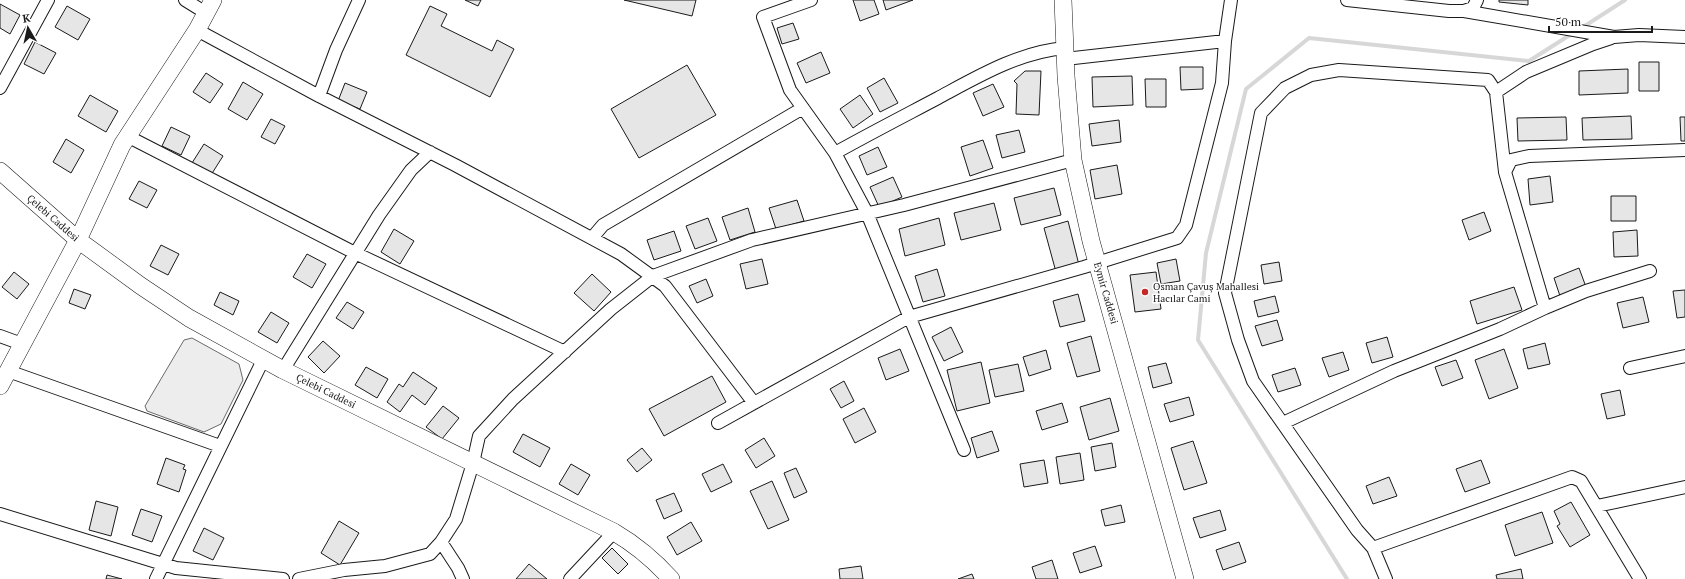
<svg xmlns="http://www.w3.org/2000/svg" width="1685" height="579" font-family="'PT Serif',serif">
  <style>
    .built { fill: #ededed; stroke: #6a6a6a }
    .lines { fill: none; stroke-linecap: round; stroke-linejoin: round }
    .stream { stroke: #d7d7d7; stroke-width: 4 }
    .building { fill: #e6e6e6; stroke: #1a1a1a }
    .street-casing { stroke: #1a1a1a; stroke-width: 14 }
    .secondary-casing { stroke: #1a1a1a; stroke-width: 18 }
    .street { stroke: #fff; stroke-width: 12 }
    .secondary { stroke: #fff; stroke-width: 17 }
    .poi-dot { fill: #c62828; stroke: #fff; stroke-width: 1.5 }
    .labels { text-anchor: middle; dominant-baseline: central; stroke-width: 3; stroke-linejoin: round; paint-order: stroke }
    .street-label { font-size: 10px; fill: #1a1a1a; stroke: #fff }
    .poi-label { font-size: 10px; fill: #1a1a1a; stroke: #fff; text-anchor: start }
  </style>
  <rect width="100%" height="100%" fill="#fff"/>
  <path class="built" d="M192,338l47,26 4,16 -22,44 -17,8 -57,-21 -2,-5 39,-66z"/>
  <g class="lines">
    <path class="stream" d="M1580,29l45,-29
      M1347,579l-149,-239 8,-87 40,-164 63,-51 220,23 44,-28"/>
  </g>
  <path class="building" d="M465,0h16l-3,6z
    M624,0h72l-4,16z
    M853,0h21l5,14 -19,7z
    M883,0h30l-27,10z
    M1499,0h29v5l-29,-3z
    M0,4l20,11 -10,19 -10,-6z
    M67,6l23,13 -12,21 -23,-13z
    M430,6l17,8 -6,12 51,25 5,-11 17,9 -24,48 -84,-42z
    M793,23l6,16 -17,5 -5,-16z
    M35,42l21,11 -12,21 -20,-10z
    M821,52l9,21 -24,10 -9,-20z
    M1639,62h20v29h-20z
    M687,65l29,50 -77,43 -28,-49z
    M1180,67h23v22l-22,1z
    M1628,69v24l-49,2v-24z
    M1025,71h16l-2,44 -23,-1 1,-30 -3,-3z
    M206,73l17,11 -13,19 -17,-11z
    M1132,76l1,29 -40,2 -1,-30z
    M884,78l14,25 -18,9 -13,-24z
    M1145,79h21v28h-20z
    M243,82l20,12 -16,26 -19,-11z
    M345,83l22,9 -7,17 -22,-8z
    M993,84l11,23 -21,9 -10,-23z
    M90,95l28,16 -12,21 -28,-16z
    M860,95l13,19 -20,14 -13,-19z
    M1631,116l1,23 -49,1 -1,-22z
    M1566,117l1,23 -49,1 -1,-23z
    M1680,117h5v24h-4z
    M271,119l14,7 -10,18 -14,-7z
    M1119,120l2,22 -29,4 -3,-22z
    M171,127l19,9 -9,19 -19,-9z
    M1019,130l6,22 -23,6 -6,-23z
    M66,139l18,11 -13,23 -18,-11z
    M983,140l10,28 -23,8 -9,-29z
    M204,144l19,12 -12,19 -19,-12z
    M878,147l9,20 -20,8 -8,-19z
    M1117,165l5,29 -27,5 -5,-29z
    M1550,176l3,26 -23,3 -2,-26z
    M893,177l9,20 -23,10 -9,-20z
    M139,181l18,9 -10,18 -18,-9z
    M1054,188l7,27 -40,10 -7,-27z
    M1611,196h25v25h-25z
    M797,200l7,21 -28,8 -7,-21z
    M994,203l7,27 -40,10 -7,-27z
    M748,208l7,24 -25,8 -8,-23z
    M1484,212l7,19 -22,9 -7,-20z
    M708,218l9,23 -22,8 -9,-23z
    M939,218l6,27 -40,11 -6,-27z
    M1068,221l11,44 -23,7 -12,-44z
    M394,229l20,12 -14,23 -19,-12z
    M1637,230l1,26 -24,1 -1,-25z
    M674,231l7,20 -27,9 -7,-20z
    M161,245l18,9 -11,21 -18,-9z
    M307,254l19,10 -14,24 -19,-11z
    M762,259l6,25 -22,5 -6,-25z
    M1176,259l4,22 -19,3 -4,-21z
    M1279,262l3,19 -18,3 -3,-19z
    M1579,268l7,19 -26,9 -6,-18z
    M937,269l8,27 -22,6 -8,-26z
    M14,272l15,12 -12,15 -15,-12z
    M1156,272l5,37 -26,3 -5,-37z
    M592,274l19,18 -17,19 -20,-18z
    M706,279l7,17 -16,7 -8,-17z
    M1514,287l8,23 -45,14 -7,-23z
    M74,289l17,6 -6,14 -16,-6z
    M1685,290v27l-8,1 -4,-27z
    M220,292l19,9 -6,14 -19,-10z
    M1078,294l7,27 -25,6 -7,-26z
    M1275,296l4,16 -21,5 -4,-16z
    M1643,297l6,25 -26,6 -6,-25z
    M347,302l17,10 -11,17 -17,-11z
    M271,312l18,11 -12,20 -19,-11z
    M1277,320l6,20 -21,6 -7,-20z
    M951,327l12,25 -19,9 -12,-24z
    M1091,336l9,35 -23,6 -10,-34z
    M1387,337l6,20 -21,6 -6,-20z
    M323,341l17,15 -16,17 -16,-16z
    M1545,343l5,21 -22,5 -5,-20z
    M900,349l9,22 -23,9 -8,-22z
    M1504,349l14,39 -29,11 -14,-39z
    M1046,350l5,19 -22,7 -6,-19z
    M1343,352l6,18 -20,7 -7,-19z
    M1456,360l7,18 -21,8 -7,-19z
    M981,362l9,41 -33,8 -10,-41z
    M1166,363l6,20 -19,5 -5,-21z
    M1018,364l6,27 -29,6 -6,-27z
    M366,367l22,12 -11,19 -22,-13z
    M1295,368l6,17 -23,7 -6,-17z
    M413,372l24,16 -12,17 -13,-10 -12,17 -13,-10 12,-18 4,3z
    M712,376l14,26 -62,34 -15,-27z
    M844,381l10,20 -13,7 -11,-19z
    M1620,390l5,25 -18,4 -6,-25z
    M1189,397l5,18 -24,7 -6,-18z
    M1110,398l9,33 -30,9 -9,-33z
    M1062,403l6,19 -26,8 -6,-19z
    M443,406l16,12 -17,21 -16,-12z
    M864,408l12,24 -21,11 -12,-24z
    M992,431l7,20 -22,7 -6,-20z
    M523,434l27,14 -10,19 -27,-15z
    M764,438l11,18 -19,12 -11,-18z
    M1193,441l14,42 -23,7 -13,-42z
    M1112,443l4,24 -21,4 -4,-24z
    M642,448l10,12 -15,12 -10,-12z
    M1080,453l4,27 -24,4 -4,-27z
    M166,458l19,7 -2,4 3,1 -7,22 -22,-8z
    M1044,460l4,23 -24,4 -4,-23z
    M1481,460l9,23 -25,9 -9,-23z
    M571,464l19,11 -12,20 -19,-11z
    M723,464l9,18 -21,10 -9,-18z
    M796,468l11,24 -13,6 -10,-25z
    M1389,477l8,19 -24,8 -7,-18z
    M772,481l17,39 -21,9 -18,-38z
    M674,493l8,18 -18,8 -8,-19z
    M96,501l22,6 -7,29 -22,-6z
    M1571,502l19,33 -20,12 -13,-21 3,-2 -6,-13z
    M1121,505l4,17 -20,4 -4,-16z
    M141,509l21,7 -10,26 -20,-7z
    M1220,510l6,20 -26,8 -7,-20z
    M1542,512l11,31 -38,13 -10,-31z
    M339,521l20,12 -19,32 -19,-12z
    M691,522l11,19 -25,14 -10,-18z
    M204,528l20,10 -11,22 -20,-9z
    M1239,542l7,20 -23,8 -7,-20z
    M1095,546l7,20 -22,7 -7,-20z
    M612,548l16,16 -10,10 -16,-16z
    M1052,560l6,19h-22l-4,-12z
    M529,564l18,15h-31z
    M861,566l2,13h-23l-1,-10z
    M1521,569l2,10h-26l-1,-4z
    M972,574l2,5h-16z
    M107,575l15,4h-16z"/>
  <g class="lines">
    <defs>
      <path id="street" d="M185,0l21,13
        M811,0l-48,17 27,73 45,63 32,60 97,237
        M1347,0l102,11h15l9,-3 4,-8
        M1464,11l150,26 25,-2 46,2
        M197,30l122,66 136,69 166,89 44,32 89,117
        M1065,59l160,-18
        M0,88l48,-88
        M319,96l17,-46 23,-50
        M127,136l228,117 210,99
        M835,153c34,-19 69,-37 103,-55 39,-21 81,-46 127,-50
        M1505,172l-9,-80 30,-20 67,-28 18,-6
        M592,238l11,-13 200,-117
        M1545,308l-40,-136 6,-12 18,-4 156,-6
        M0,336l22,8
        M1630,368l55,-12
        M283,370l96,-155 32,-45 19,-18
        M8,371l212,75
        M718,423l191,-106 175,-50 93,-29 9,-13 36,-142 3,-42 6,-41
        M1283,423l111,-52 106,-42 45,-21 41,-17 64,-20
        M1597,506l88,-19
        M0,514l176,54 107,11
        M441,542l17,26 5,11
        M1373,548l199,-71 9,4 59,98
        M156,579l107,-219
        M299,579l45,-9 41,-4 45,-12 11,-12 15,-23 17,-56 6,-27 34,-37 98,-90 42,-33 99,-36 152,-35 169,-45
        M570,579l44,-47
        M1386,579l-13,-31 -16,-18 -104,-149 -15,-41 -13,-47 36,-180 24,-25 26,-13 28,-5 149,10 8,12"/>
      <path id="secondary" d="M1063,0l3,76 7,84 18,81 94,338
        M0,171l78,69 63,46 48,32 94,52 331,162c22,13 40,28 57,47
        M0,386l78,-146 44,-95 75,-115 16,-30"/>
    </defs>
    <use href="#street" class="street-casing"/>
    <use href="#secondary" class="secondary-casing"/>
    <use href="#street" class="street"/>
    <use href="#secondary" class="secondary"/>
  </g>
  <circle class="poi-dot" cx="1145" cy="292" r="4"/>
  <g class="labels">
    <g class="street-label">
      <text transform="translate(53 218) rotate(41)">Çelebi Caddesi</text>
      <text transform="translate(1106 293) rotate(74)">Eymir Caddesi</text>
      <text transform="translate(326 391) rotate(26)">Çelebi Caddesi</text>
    </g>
    <g class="poi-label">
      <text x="1153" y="286">Osman Çavuş Mahallesi<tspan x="1153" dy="12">Hacılar Cami</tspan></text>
    </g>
  </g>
  <g transform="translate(28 28) rotate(351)" stroke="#ffffff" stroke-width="3" paint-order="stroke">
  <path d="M0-3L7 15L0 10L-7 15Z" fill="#1a1a1a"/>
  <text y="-6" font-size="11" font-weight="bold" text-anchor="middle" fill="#1a1a1a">K</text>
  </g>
  <path d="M1549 26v6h103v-6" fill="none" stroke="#1a1a1a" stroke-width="2"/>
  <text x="1555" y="26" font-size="12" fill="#1a1a1a" stroke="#ffffff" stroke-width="3" paint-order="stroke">50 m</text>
</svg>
